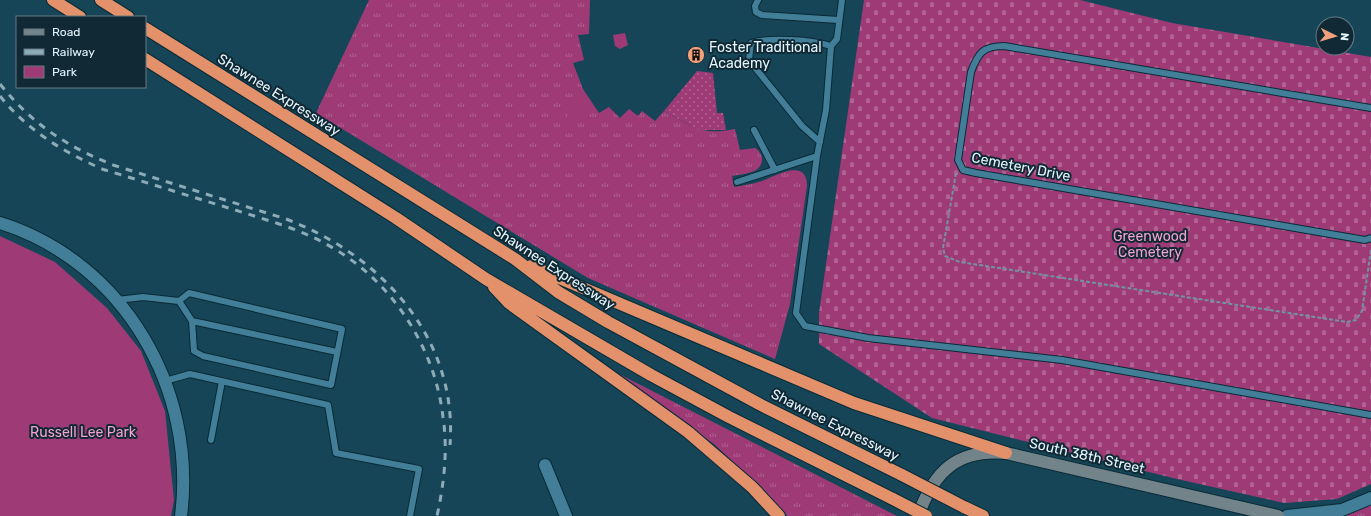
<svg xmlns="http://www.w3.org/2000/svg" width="1371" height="516" font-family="Rubik,sans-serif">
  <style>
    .grass { fill: url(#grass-tufts) }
    .cemetery { fill: url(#cemetery-stones) }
    .park { fill: #9e3b77 }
    .garden { fill: url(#garden-dots) }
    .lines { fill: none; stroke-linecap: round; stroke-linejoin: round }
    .service-casing { stroke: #092a36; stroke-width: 8 }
    .minor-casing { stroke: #092a36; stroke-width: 14 }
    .tertiary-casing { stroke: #092a36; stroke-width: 14 }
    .secondary-casing { stroke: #092a36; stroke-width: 14 }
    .motorway-casing { stroke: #092a36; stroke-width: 14 }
    .path { stroke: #7294a2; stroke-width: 2; stroke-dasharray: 4 2; stroke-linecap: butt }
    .service { stroke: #427e97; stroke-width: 6 }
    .minor { stroke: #427e97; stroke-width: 12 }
    .tertiary { stroke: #427e97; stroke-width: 12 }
    .secondary { stroke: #72848a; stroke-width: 12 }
    .motorway { stroke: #e2916a; stroke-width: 12 }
    .rail { stroke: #8eacb8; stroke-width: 3; stroke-dasharray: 7 7; stroke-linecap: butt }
    .motorway-bridge-casing { stroke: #092a36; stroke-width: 14; stroke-linecap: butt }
    .motorway-bridge { stroke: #e2916a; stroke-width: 12 }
    .labels { text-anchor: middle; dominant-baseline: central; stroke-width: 4; stroke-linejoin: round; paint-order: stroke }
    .poi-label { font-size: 14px; fill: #e4f6fe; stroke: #102934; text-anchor: start }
    .street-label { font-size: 14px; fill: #e4f6fe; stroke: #102934 }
    .park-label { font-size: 14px; fill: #f3a1cd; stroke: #102934 }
  </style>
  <defs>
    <pattern id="grass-tufts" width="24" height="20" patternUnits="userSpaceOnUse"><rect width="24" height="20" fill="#9e3b77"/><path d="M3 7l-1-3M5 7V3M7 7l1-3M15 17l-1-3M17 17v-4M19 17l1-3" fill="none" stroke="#b06292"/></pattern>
    <pattern id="cemetery-stones" width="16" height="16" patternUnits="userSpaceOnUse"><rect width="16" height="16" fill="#9e3b77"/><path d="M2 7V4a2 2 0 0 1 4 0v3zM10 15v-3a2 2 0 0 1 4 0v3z" fill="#b06292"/></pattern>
    <pattern id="garden-dots" width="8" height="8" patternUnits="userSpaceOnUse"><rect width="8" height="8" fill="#9e3b77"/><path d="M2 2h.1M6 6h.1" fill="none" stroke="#b06292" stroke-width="1.8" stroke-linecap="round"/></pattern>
  </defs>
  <rect width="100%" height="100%" fill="#164557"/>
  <path class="grass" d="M369,0h221l-1,34 -11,1 6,25 -11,3 10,26 16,24 10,-6 11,11 9,-9 9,7 4,-5 13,10 9,-10c28,15 38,25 71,18l5,21 15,-2c4,2 6,6 7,10 1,16 -20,16 -30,18l2,11c10,-2 19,-3 28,-6 14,-5 45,-24 45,5l-17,118 -15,55 -187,-81 -272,-165z
    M619,374l278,142h-109l-22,-23 -52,-49z
    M1371,505v11h-33z"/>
  <path class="cemetery" d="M864,0h216l92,23 199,34v427l-34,15 -53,4 -107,-24 -245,-61 -113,-74v-31z"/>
  <path class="park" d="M625,33l3,12 -8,4 -5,-3 -2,-11z
    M571,98l17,3 -4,22 -18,-3z
    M0,236l55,26 52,46 34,43 24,60 9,89 -3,16h-171z"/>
  <path class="garden" d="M697,71l16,2 4,40h6l3,17h-27l-35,-19z"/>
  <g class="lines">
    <defs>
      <path id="service" d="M758,0l-3,6 1,6 6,3 77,5
        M831,46l6,-7 5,-39
        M1371,108l-367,-62c-21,0 -26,7 -33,26l-13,88 5,10 13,3 389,67 6,-2
        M754,130l21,40
        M820,142l-18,-16 -53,-66 2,-17c18,-6 62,-3 80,3l-5,64 -9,46 -21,157 9,13 63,12 194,22 309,55
        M737,182l80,-26
        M117,300l26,-3 36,4 10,-8 153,36 -11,56 -128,-29 -9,-5 -2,-30 -13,-20
        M192,321l145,31
        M165,381l25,-7 138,31 8,48 83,16 -9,47
        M211,440l11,-59"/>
      <path id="minor" d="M0,223c124,39 197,166 181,293
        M545,465l21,51"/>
      <path id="tertiary" d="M1287,516l55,-6 29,-12"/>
      <path id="secondary" d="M918,516c16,-45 39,-67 88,-63l272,63"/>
      <path id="motorway" d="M53,0l27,17
        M101,0l27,17
        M145,28l370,231 43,33 50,30 153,83 141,70
        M145,59l251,159 90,61 165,96 78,42 164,82
        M531,266l323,137 152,50
        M494,287l15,16 179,129 64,55 27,29
        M964,507l19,9"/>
    </defs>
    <use href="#service" class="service-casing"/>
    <use href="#minor" class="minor-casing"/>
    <use href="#tertiary" class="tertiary-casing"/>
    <use href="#secondary" class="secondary-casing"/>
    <use href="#motorway" class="motorway-casing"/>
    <path class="path" d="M956,173l-13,75 2,8 15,6 387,60 9,-2 6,-9 9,-61"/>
    <use href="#service" class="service"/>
    <use href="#minor" class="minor"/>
    <use href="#tertiary" class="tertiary"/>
    <use href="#secondary" class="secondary"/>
    <use href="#motorway" class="motorway"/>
    <path class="rail" d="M0,84c32,40 66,62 113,81l173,54c95,36 172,119 164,226
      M0,96c27,34 62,55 102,73 43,13 87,27 130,40 34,11 70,20 101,39 60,35 102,100 110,169 5,33 1,67 -6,99"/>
    <defs>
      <path id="motorway-bridge" d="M902,475l62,32
        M893,499l33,17"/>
    </defs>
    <use href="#motorway-bridge" class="motorway-bridge-casing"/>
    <use href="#motorway-bridge" class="motorway-bridge"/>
  </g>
  <defs>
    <symbol id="building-disc" viewBox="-11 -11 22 22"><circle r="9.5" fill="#f1a17b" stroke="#102934"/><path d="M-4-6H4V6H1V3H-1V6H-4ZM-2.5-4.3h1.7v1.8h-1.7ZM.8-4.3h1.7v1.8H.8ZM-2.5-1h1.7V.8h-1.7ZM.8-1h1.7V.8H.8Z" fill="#111"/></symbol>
  </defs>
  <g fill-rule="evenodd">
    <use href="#building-disc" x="686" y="45" width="20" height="20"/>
  </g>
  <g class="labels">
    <g class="poi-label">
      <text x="709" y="47">Foster Traditional<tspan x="709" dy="16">Academy</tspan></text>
    </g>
    <g class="street-label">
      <text transform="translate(279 95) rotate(32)">Shawnee Expressway</text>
      <text transform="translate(1021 167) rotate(11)">Cemetery Drive</text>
      <text transform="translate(554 268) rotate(33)">Shawnee Expressway</text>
      <text transform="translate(835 425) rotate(27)">Shawnee Expressway</text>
      <text transform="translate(1087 456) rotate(13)">South 38th Street</text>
    </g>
    <g class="park-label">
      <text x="1150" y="236">Greenwood<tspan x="1150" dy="16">Cemetery</tspan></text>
      <text x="83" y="432">Russell Lee Park</text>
    </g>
  </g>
  <rect x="16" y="16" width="130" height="72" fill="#102934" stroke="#657b85"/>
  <rect x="24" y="29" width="20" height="6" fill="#72848a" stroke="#657b85"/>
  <text x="52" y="36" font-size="12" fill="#e4f6fe">Road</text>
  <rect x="24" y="49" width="20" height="6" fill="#8eacb8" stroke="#657b85"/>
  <text x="52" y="56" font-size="12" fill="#e4f6fe">Railway</text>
  <rect x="24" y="66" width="20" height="12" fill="#9e3b77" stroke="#657b85"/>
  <text x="52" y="76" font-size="12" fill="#e4f6fe">Park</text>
  <g transform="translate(1335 36) rotate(95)"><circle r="19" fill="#102934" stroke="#657b85"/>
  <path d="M0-3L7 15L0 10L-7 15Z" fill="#f1a17b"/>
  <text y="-6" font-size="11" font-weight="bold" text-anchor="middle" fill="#e4f6fe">N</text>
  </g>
</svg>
